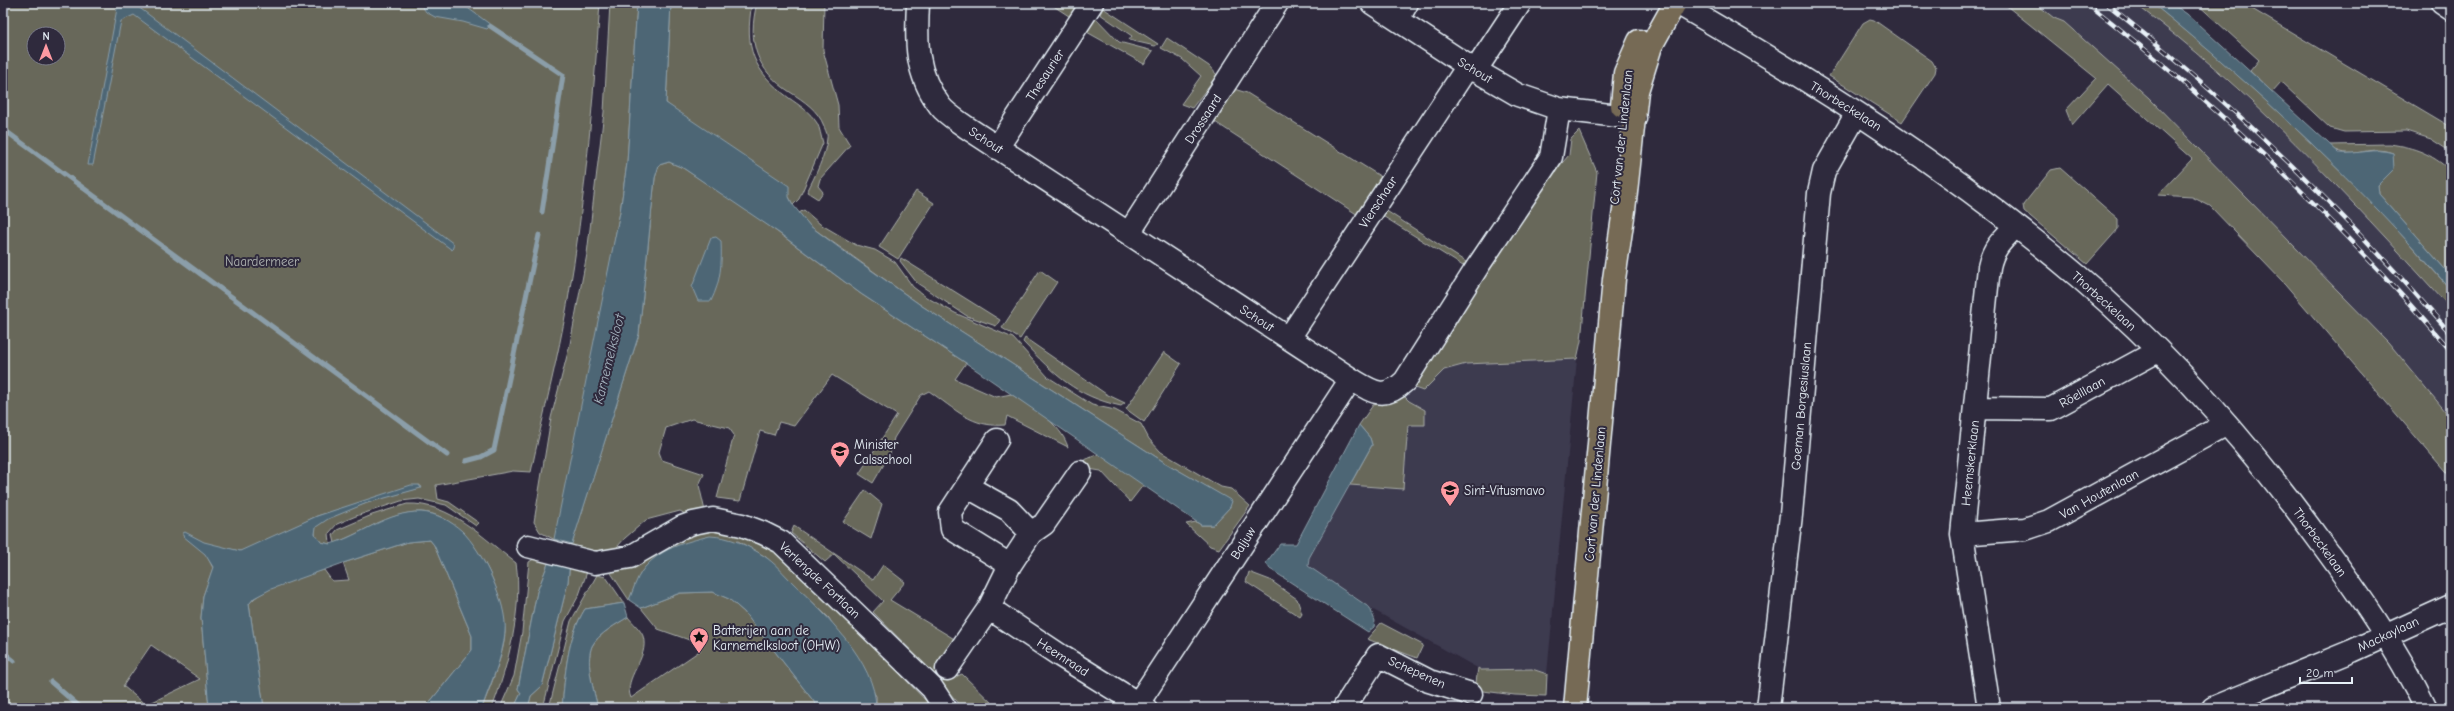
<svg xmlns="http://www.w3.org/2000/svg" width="2454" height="711" font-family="'Comic Neue',sans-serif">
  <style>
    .built { fill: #3e3a50 }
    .green { fill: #68685a; stroke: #a8aca9; fill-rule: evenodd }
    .water { fill: #4d6675; stroke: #8b9ea9 }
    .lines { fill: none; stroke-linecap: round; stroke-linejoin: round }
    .stream { stroke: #8b9ea9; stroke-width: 5 }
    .minor-casing { stroke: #e8f1f8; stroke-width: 25 }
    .major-casing { stroke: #e8f1f8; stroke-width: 25 }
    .minor { stroke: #2f2a3d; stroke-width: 22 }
    .major { stroke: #766a54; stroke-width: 22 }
    .rail-casing { stroke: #e8f1f8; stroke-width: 4.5 }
    .rail { stroke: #2f2a3d; stroke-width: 3; stroke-dasharray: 9; stroke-linecap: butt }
    .labels { text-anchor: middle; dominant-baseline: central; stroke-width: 4; stroke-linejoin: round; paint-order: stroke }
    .street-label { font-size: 13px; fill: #e8f1f8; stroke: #2f2a3d }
    .park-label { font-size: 13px; fill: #aeb3b1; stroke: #2f2a3d }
    .poi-label { font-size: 13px; fill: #e8f1f8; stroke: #2f2a3d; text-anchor: start }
    .water-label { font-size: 14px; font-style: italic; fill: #aab9c4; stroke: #2f2a3d }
  </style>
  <rect width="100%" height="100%" fill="#2f2a3d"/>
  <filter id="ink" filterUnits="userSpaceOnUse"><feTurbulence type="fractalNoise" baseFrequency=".025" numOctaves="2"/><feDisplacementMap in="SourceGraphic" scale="8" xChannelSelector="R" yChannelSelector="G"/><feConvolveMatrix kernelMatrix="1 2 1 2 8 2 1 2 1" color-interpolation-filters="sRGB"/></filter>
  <g filter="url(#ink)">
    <path class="built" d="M2035,3h99l39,29 85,76 79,76 105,115 9,7v111l-63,-75 -239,-244 -85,-76 -10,-4z
      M1577,359l-30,315 -15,-5 -51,1 -111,-62 -62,-42 1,-8 41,-73 53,4 5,-64h17v-15l-16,-9 -7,-7 7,-8 14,5 21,-21 22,-6z"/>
    <path class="green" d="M3,3h597c-7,100 -15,199 -32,297 -10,58 -25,115 -37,172l-18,-1 -77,14 2,14 11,3 30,21 -3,3 -30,-21 -27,-6 -18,2 -45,15 -19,8 -8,9 1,11 -9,-2 -6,-7v-8c16,-16 82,-33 105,-39v-3l-103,31 -68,33 -9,2 -15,-3 -18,8 6,12 -10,28 -2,22 8,90h-206zM34,34h24v24h-24zM151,645l49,34 -54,26 -23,-19z
      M610,3h27l-10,160 -7,49 -63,329 -17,-9 -6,-10 17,-104 19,-74 17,-90 17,-142z
      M671,3h81c-8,45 1,68 37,95 10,7 21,14 28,25 3,5 4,14 6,20l-24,56 -6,6 -4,-8 -123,-94z
      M757,3h67l-1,47 15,55 1,22 11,18 -30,34 -2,7 5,6 -5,7 -11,-7c8,-16 19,-37 20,-54 1,-4 -2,-8 -3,-12 -6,-16 -20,-25 -34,-34 -34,-22 -43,-50 -33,-89z
      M1049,3h39l-10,19z
      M2003,3h32l19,15 10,4 85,76 239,244 63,76v60l-166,-194 -75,-78 -18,-9 -34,-2 34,-36 -84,-75 -36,41 -6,-15 30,-32z
      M2134,3h18c76,61 149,128 218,198 28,28 54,60 81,89v16l-9,-7c-96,-105 -193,-211 -308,-296z
      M2196,3h46l209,124v25l-20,-13 -25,-8 -62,1 -14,-4 -49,-46 -9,10 -22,-21 9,-11z
      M1103,8l55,36 -3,2 -26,-6 3,-4 -32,-22z
      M1094,16l25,26 34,9 -9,13 -59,-33z
      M1870,19l4,1 58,41 4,7 -1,5 -33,49 -73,-46 34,-53z
      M1167,38l42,28 8,9 -25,33 -11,-4 20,-28 -19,-17 -21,-11z
      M1231,88l16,5 136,85 -25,37 -146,-95z
      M1579,131l18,41 -16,169 -4,18 -111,5 -22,6 -21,21 -14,-5 41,-52 39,-68 54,-81 26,-30 2,-16z
      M2390,144c26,4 40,9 61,27v105l-72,-82 -1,-9 6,-7 9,-25c-29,-10 -40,11 -65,-8z
      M669,162l14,6 74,49 104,77 105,69 -11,16 41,18 15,-3c21,14 49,28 57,53l-61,-31 -2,9c-33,3 -50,-16 -76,-34l-8,4 -27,43 -4,16 -17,29 -14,-9 38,-59 -65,-40 -38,51 -15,-4 -5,13 -14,-4 -20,70 -23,-3 17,-63 -5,-7 -37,-9 -26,9 -7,24 3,8 42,14 -5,11 6,26 -18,4 -7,-4 -34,9 -21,18 -15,17 -31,-5 -10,-6 3,-1 67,-209 16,-156 4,-13z
      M2060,168l58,51v10l-31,35 -63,-53 -1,-6 28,-35z
      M916,191l18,12 -36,56 -19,-12z
      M804,210l16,14 36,21 19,5 20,12 18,25 13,10 29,16 58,25 35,39 44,28 23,5 26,14 8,15 12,13 60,35 10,2 19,17 -31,43 -9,-3 -24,-22 10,-2 5,3h12l17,-18 -11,-13 -55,-32 -242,-156 -112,-80 -11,-13z
      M1385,210l81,52 -3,4 -82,-51z
      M901,258l99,62 -4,6 -29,-10 -50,-33 -17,-22z
      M1040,270l17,12 -37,57 -18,-11z
      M1025,338l81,56 19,9 -4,3c-46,-10 -66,-31 -98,-64z
      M1164,352l17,12 -37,58 -18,-13z
      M1402,394l7,7 16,9v15h-17l-5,64 -53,-4 22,-40 -2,-7 -11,-13 14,-20 16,-2z
      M1099,454l45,30 -14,18 -29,-31 -31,-5z
      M865,490l17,14 -11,35 -28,-17z
      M407,504c43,-2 77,35 109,59 7,44 -8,104 -24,145h-10c7,-19 23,-56 23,-76 0,-42 -36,-119 -85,-120 -30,0 -58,21 -85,31l-2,-8 4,-5 35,-15z
      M794,526l79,54 10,-15 22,17 -15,18 66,40 -18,24 15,14 9,-4 35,34h-34l-39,-44 -51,-52 10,-11 -49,-47 -9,8 -34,-29z
      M718,527l58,19 157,162h-57v-12l-47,-78 -63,-61 -28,-16 -97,31 -12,28 -22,-33 76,-35z
      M430,540l4,5 38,91v14l-47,58h-161l-15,-104c13,-17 55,-29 75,-34l8,11 17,-1 -6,-17 65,-21z
      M540,555l11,1 -14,36 -19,97 3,4 -7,15h-14l14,-32 8,-44 7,-70z
      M570,561l19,5 -10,29 -14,26 -22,87h-15l3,-12 11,-10 26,-104z
      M1249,572l21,8 27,19 5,15 -2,3 -54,-35z
      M597,575l9,2 18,26 -39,6c-18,29 -20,65 -23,99h-13l22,-87z
      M713,592l16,7 15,13 75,96h-221c-4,-17 -13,-45 -6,-62 6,-12 25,-22 36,-29 4,5 13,13 15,19 7,23 -21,41 -12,62l70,-48 -6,-8 -37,-13 -17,-21 39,-15z
      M1381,623l42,22 -6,13 -50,-19z
      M1478,668l3,2 51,-1 15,5 -1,22 -31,-1 -40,-5z"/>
    <path class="water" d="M118,3h15l321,241 -2,6 -318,-235 -13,6 -28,144h-5z
      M420,3h41l30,22 -4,4 -24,-7 -28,-5 -9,-5z
      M637,3h34l-5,100 123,83v11l4,8 17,21 31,23 81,57 172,111 70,45 68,39 -2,6 -17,18h-12l-235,-162 -105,-69 -82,-61 -96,-65 -14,-6 -10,3 -4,13 -16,156 -67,210 -18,-5 66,-327 7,-49z
      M2152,3h19l16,11 152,139c19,2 35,-6 54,0l1,16 -16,16 1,9 72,82v14c-90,-104 -192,-200 -299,-287z
      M716,237l5,4c1,22 0,40 -10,60h-13l-6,-14 19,-49z
      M1359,425l11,13 2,7 -63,113 -1,8 62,42 5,13 -1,6 -6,5 -98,-63 -4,-6 14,-19h16z
      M411,485h8l2,3 -54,15 -39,16 -12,8 -1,7 6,8 9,2c31,-8 57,-33 91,-32 15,1 30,9 41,19 20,19 46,73 43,101 -2,26 -15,52 -23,76h-57l47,-58v-14l-38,-91 -4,-5 -22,2 -65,21 -72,26 -17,9 -5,6 15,104h-55l-8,-90 2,-22 10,-29 -8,-13 -22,-18v-3l2,-1 19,10 36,9 77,-35z
      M710,536c21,1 37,9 54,20 11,7 20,18 29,27 31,30 83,79 83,125h-57l-75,-96 -15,-13 -16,-7 -33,1 -39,15 -12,-8c4,-9 7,-21 13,-29 16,-22 43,-29 68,-35z
      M551,556l19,5 -2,21 -26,104 -11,10 -3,12h-14l7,-15 -3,-4 19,-97z
      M624,603l4,14c-11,7 -30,17 -36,29 -7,17 2,45 6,62h-36c3,-34 5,-70 23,-99z"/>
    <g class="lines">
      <path class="stream" d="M490,26l73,49 -21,137
        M3,129l444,326
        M466,461l15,-4 13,-7 45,-215
        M3,652l11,9
        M51,682l30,26"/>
      <defs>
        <path id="minor" d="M918,3c-2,39 -3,70 22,103 6,8 18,15 26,21l385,252c22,13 33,22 54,2l73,-115 73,-109 8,-48
          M1372,3l96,63 50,29 41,14 76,9
          M1677,3c141,81 278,169 402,274 91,77 171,168 240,263 40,54 78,108 107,168
          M2442,3l9,6
          M1398,19l9,-16
          M1475,71l45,-68
          M997,148l95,-145
          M1129,233l148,-230
          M1289,338l179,-272
          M1976,408l75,1 107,-58
          M997,440l-47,72 2,17 58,36
          M968,487l41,23 22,23
          M1962,534l63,-5 24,-8 178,-97
          M528,546l67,17 35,-6 52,-30 11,-4 20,-4 29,6 21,8 18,9 83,80 68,66 13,20
          M989,608l72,48 84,52
          M947,669l42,-61 21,-43 21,-32 13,-9 36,-52
          M1135,708l216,-329
          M1344,708l34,-53 51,26 42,13
          M1768,708l23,-193 28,-322 5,-22 33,-58
          M1989,708l-27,-174 27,-267c4,-19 13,-27 26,-40
          M2213,708l139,-57 99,-45"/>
        <path id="major" d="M1622,106l3,-33 14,-32
          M1575,708l39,-429 10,-69 13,-119 14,-45 24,-43"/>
      </defs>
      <use href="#minor" class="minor-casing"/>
      <use href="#major" class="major-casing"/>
      <use href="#minor" class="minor"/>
      <use href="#major" class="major"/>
      <defs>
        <path id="rail" d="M2087,3c133,104 254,220 364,348
          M2106,3c126,99 240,210 345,331"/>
      </defs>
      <use href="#rail" class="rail-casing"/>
      <use href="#rail" class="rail"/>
    </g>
  </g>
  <defs>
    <symbol id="school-pin" viewBox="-11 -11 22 30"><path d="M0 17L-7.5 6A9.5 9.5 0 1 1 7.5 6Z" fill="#ff9aa2" stroke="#2f2a3d"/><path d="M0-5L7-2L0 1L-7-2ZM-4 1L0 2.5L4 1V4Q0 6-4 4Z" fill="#111"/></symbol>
    <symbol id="sight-pin" viewBox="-11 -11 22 30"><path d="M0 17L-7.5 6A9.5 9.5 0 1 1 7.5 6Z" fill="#ff9aa2" stroke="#2f2a3d"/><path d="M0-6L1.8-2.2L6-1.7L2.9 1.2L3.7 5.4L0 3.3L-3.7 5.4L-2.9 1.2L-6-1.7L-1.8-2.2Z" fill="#111"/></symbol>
  </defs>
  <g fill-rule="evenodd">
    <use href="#school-pin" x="829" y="440" width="22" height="30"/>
    <use href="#school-pin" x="1439" y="479" width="22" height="30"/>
    <use href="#sight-pin" x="688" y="626" width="22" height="30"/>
  </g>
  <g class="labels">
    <g class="street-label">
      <text transform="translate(1475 70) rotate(31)">Schout</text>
      <text transform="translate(1045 75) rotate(-57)">Thesaurier</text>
      <text transform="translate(1846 106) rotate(32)">Thorbeckelaan</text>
      <text transform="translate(1203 119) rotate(-57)">Drossaard</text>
      <text transform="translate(1621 137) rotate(-84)">Cort van der Lindenlaan</text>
      <text transform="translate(986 140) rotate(33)">Schout</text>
      <text transform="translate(1378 202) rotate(-57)">Vierschaar</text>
      <text transform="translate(2104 301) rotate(42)">Thorbeckelaan</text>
      <text transform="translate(1257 318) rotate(33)">Schout</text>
      <text transform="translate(2082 392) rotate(-29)">Röelllaan</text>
      <text transform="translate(1801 406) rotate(-85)">Goeman Borgesiuslaan</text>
      <text transform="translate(1970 463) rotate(-84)">Heemskerklaan</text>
      <text transform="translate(1595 494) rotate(-85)">Cort van der Lindenlaan</text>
      <text transform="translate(2099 494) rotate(-29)">Van Houtenlaan</text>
      <text transform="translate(2320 542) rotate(54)">Thorbeckelaan</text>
      <text transform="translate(1243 543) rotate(-58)">Baljuw</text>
      <text transform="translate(820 580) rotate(43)">Verlengde Fortlaan</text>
      <text transform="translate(2388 634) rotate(-25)">Mackaylaan</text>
      <text transform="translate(1063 657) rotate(33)">Heemraad</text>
      <text transform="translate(1417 672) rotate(24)">Schepenen</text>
    </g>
    <g class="park-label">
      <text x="262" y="261">Naardermeer</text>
    </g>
    <g class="poi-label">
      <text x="854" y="444">Minister<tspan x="854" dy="15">Calsschool</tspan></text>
      <text x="1464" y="490">Sint-Vitusmavo</text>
      <text x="713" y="630">Batterijen aan de<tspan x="713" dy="15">Karnemelksloot (OHW)</tspan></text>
    </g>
    <g class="water-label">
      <text transform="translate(609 359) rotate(-76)">Karnemelksloot</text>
    </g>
  </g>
  <rect width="2454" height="711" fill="none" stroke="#2f2a3d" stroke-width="16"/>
  <rect x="8" y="8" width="2438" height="695" fill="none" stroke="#e8f1f8" stroke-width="1.5" filter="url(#ink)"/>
  <g transform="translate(46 46)"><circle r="19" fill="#2f2a3d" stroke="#797a88"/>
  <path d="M0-3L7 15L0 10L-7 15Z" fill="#ff9aa2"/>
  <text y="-6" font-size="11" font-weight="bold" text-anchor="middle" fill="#e8f1f8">N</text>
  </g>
  <path d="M2300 677v6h52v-6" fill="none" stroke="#e8f1f8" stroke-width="2"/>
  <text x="2306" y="677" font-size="12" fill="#e8f1f8" stroke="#2f2a3d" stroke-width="3" paint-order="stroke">20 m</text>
</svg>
